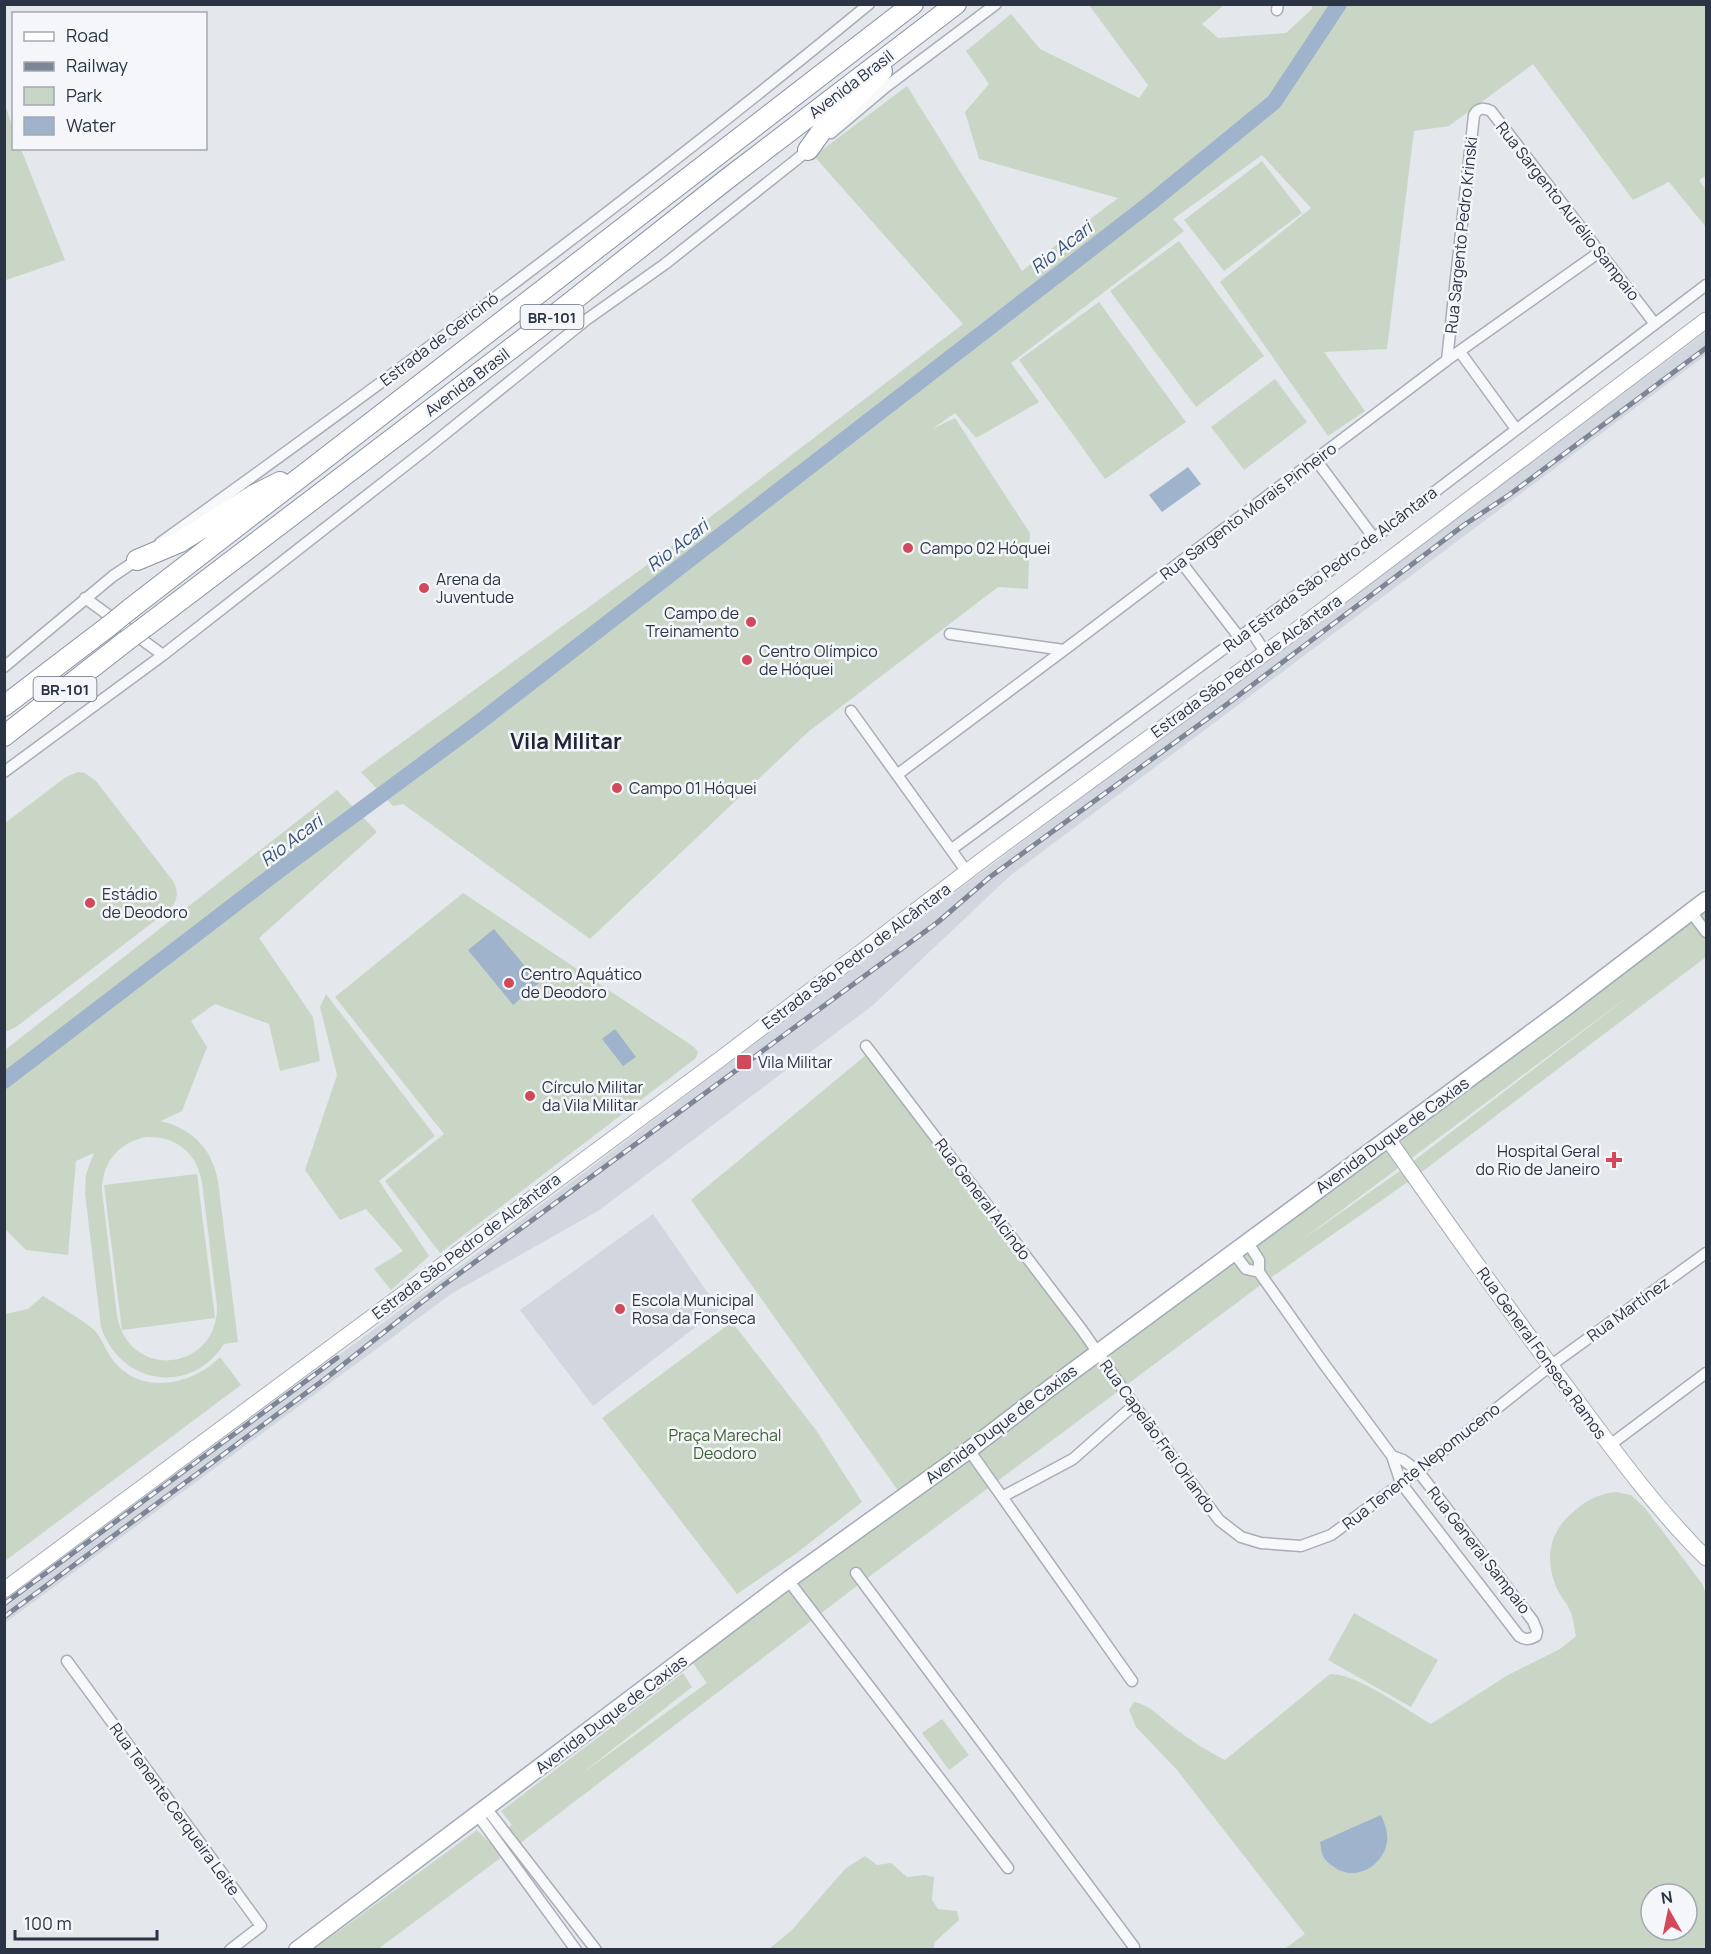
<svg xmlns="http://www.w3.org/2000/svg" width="1711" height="1954" font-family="Manrope,sans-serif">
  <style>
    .built { fill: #d2d6de }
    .green { fill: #c9d6c5; fill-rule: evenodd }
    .water { fill: #9fb4cc }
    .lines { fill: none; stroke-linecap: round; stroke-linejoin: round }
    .river { stroke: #9fb4cc; stroke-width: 16 }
    .street-casing { stroke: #a9aeb7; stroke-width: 13 }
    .secondary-casing { stroke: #a9aeb7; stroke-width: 17 }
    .primary-casing { stroke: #a3abb8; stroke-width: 19 }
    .highway-casing { stroke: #8b94a3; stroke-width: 22 }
    .street { stroke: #f7f8fa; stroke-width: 10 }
    .secondary { stroke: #fff; stroke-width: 15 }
    .primary { stroke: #fff; stroke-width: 16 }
    .highway { stroke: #fff; stroke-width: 20 }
    .rail-casing { stroke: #7d8696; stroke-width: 5 }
    .rail { stroke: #f4f6f9; stroke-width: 3; stroke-dasharray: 9; stroke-linecap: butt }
    .highway-bridge-casing { stroke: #8b94a3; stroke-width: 22; stroke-linecap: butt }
    .highway-bridge { stroke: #fff; stroke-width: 20 }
    .poi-dot { fill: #d1495b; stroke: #f4f6f9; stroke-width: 2 }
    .labels { text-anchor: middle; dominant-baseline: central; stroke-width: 5; stroke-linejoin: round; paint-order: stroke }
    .shield { fill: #f4f6f9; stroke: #676e7b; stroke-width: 1.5 }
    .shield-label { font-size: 15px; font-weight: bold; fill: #2b3445 }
    .street-label { font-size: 16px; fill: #2b3445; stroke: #f4f6f9 }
    .poi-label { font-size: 16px; fill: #2b3445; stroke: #f4f6f9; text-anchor: start }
    .park-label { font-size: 16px; fill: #3f6138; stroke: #f4f6f9 }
    .water-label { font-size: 18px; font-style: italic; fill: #34527a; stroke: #f4f6f9 }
    .district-label { font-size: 22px; font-weight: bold; fill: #1d2536; stroke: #f4f6f9 }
  </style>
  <rect width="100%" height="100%" fill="#e4e7ec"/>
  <path class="built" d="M1706,332v23l-695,520 -139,131 -274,205 -147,83 -446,329 -1,-22 463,-340 503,-380z
    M653,1214l66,95 -126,97 -73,-96z"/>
  <path class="green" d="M1089,5h135l-22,19 16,14 68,-5 26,-24v-4h394v171l-7,4 7,10v37l-37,-45 -36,18 -100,-136 -84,62 -35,5 -27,218 -63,3 41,59 -37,25 -108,-154 91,-74 -49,-53 -89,64 11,12 -173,132 28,39 -63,36 -21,-25 -23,16 23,-11 75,115 -2,56 -30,-2 -190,145 -218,207 -187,-135 -10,2 -32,-34 297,-215 305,-233 -149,-168 93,-70 115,185 96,-73 -139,-39 -14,-47 24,-28 -23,-33 45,-37 29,35 99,49 9,-13z
    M5,105l8,23 1,20 7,1 44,111 -59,20 -2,-1z
    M1262,161l40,52 -78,58 -40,-51z
    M1179,241l85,115 -68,51 -86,-116z
    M1099,302l87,120 -81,57 -86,-119z
    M1275,379l32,43 -63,48 -33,-43z
    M78,772l7,1 11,8 77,100c6,11 5,20 -4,29l-153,117 -11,5v-209l61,-46z
    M337,790l40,42 -118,106 54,79 7,44 -40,10 -11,-47 -54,-20 -24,17 16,26 -25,64 -21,10c31,8 51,27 57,60l20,161 -14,2c-33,52 -104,41 -123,-17l-16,-134 1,-19 8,-21 -18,8 -8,94 -42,-5 -21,-21v-179zM147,1137c29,-1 50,16 55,45l15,124c1,66 -88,75 -100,10l-15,-125c0,-29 17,-49 45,-54z
    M463,893l231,154 4,5 -2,6 -256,195 -55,-72 59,-47 -109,-137z
    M1706,899v58l-291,220 -149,104 -404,301 -356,272 -128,95 -65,1 164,-120 12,12 23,-17 -11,-14 182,-138 9,14 -111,87 126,-91 -19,-27 211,-164 -208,-292 181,-150 226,301zM1633,993l-226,173 -108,76z
    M326,994l109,142 -56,45 50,75 -38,34 -17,-21 29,-18 -37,-42 -26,11 -35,-50 32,-95 -17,-68z
    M197,1174l18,144 -93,12 -18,-145z
    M43,1296c14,9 44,26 54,37 7,10 11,23 20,32 28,30 77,19 103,-8l21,28 -236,176v-247l23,-5z
    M732,1322l84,108 46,72 -64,50 -61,42 -135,-176z
    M1616,1492l15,3 14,13 58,77 3,10v354h-422l21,-15 -128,-164 -41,-43 -7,-17 5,-8c16,3 26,15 39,25 16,12 34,24 52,33l105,-86c26,-1 77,36 101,50l77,-49 52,-26 16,-13c-2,-8 -2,-16 -5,-23 -3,-9 -10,-16 -14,-24 -12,-28 -9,-55 14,-75 14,-13 26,-20 45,-22zM1651,1894h36v36h-36z
    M1354,1613l84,47 -27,47 -83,-47z
    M942,1719l27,36 -20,15 -27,-37z
    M865,1856l12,9 14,-2 16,14 17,-2 10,2 -2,23 6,9 19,2 2,9 -24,22 -2,7h-164l22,-18 54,-62z"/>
  <path class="water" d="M1188,467l13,17 -39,28 -13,-17z
    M494,929l45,54 -26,22 -45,-55z
    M615,1029l21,28 -13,9 -21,-27z
    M1381,1815c4,9 7,17 6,27 -4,25 -34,41 -54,24 -4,-2 -8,-6 -10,-10 -2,-4 -2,-10 -3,-14z"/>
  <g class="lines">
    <path class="river" d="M4,1081l277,-212 196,-145 672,-520 125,-102 65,-98"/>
    <defs>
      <path id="street" d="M1277,10l1,-6
        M831,133l56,-47 109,-82
        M1460,352l56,77
        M1447,360l27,-245c4,-8 11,-7 17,-4l164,213
        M1316,460l58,78
        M160,543c241,-173 480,-350 709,-539
        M1181,562l58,75
        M85,598l78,57
        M1250,629l15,23
        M950,634l114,16
        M4,667l109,-91 27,-18
        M851,711l116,161
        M4,772l159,-117 262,-205 161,-130 79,-56 146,-116
        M898,774l166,-124 383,-290 154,-109
        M952,849l422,-311 332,-253
        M1691,912l15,20
        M866,1046l216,284 52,75 85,115 22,17 20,6 40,3 30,-11 87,-64 132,-105 156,-113
        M1248,1243l11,17v12l65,92 68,92 9,27 118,153c6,4 10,4 17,0l1,-5 -4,-10 -115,-150 -15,-11 -11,-4
        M1234,1253l12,16 13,3
        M1610,1445l96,-72
        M969,1450l163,231
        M1002,1497l71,-38 61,-54
        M856,1573l278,374
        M788,1580l220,288
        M67,1661l194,265 -31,24
        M486,1808l110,142
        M477,1814l99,136"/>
      <path id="secondary" d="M1388,1139c61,87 122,173 186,258 41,55 83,113 132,161
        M4,1590l715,-530 270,-205 310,-227 407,-308"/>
      <path id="primary" d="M297,1950l491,-370 181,-130 81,-62 512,-378 144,-110"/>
      <path id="highway" d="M808,150l13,-18 61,-61
        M137,560l43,-18 74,-47 26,-13
        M130,609l783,-605
        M145,627l397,-302 185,-146 229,-175
        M4,706l105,-80
        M4,736l122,-95"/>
    </defs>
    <use href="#street" class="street-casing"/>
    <use href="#secondary" class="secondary-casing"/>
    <use href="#primary" class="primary-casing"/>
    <use href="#highway" class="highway-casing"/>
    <use href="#street" class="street"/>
    <use href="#secondary" class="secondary"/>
    <use href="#primary" class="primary"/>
    <use href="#highway" class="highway"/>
    <defs>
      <path id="rail" d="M4,1604l333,-246
        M4,1617l321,-238 116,-92 497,-365 52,-45 228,-166 246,-186 45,-30 197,-147"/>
    </defs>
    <use href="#rail" class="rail-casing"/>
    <use href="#rail" class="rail"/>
    <defs>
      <path id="highway-bridge" d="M109,626l21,-17
        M126,641l19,-14"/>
    </defs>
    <use href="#highway-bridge" class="highway-bridge-casing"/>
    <use href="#highway-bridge" class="highway-bridge"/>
  </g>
  <g class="poi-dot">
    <circle cx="908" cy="548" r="6"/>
    <circle cx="424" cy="588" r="6"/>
    <circle cx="751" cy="622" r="6"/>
    <circle cx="747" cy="660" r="6"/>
    <circle cx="617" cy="788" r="6"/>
    <circle cx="90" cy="903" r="6"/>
    <circle cx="509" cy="983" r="6"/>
    <rect x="736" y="1054" width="16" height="16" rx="3"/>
    <circle cx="530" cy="1096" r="6"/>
    <path d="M1611 1151h6v6h6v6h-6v6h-6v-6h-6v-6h6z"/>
    <circle cx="620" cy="1309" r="6"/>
  </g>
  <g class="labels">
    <g class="shield">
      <rect x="520.5" y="305" width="63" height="24" rx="4.5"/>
      <rect x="33.5" y="677" width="63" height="24" rx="4.5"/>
    </g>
    <g class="shield-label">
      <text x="552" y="317">BR-101</text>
      <text x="65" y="689">BR-101</text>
    </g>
    <g class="street-label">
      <text transform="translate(851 84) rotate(-37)">Avenida Brasil</text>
      <text transform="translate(1568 211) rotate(52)">Rua Sargento Aurélio Sampaio</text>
      <text transform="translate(1461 235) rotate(-84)">Rua Sargento Pedro Krinski</text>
      <text transform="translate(439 339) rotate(-37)">Estrada de Gericinó</text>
      <text transform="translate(467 382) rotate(-37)">Avenida Brasil</text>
      <text transform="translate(1248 511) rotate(-37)">Rua Sargento Morais Pinheiro</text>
      <text transform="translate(1330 569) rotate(-37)">Rua Estrada São Pedro de Alcântara</text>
      <text transform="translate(1246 666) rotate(-36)">Estrada São Pedro de Alcântara</text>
      <text transform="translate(856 956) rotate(-37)">Estrada São Pedro de Alcântara</text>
      <text transform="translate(1392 1135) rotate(-36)">Avenida Duque de Caxias</text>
      <text transform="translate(983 1199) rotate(53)">Rua General Alcindo</text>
      <text transform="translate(466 1246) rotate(-37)">Estrada São Pedro de Alcântara</text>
      <text transform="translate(1628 1309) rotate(-36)">Rua Martínez</text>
      <text transform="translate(1542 1353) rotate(54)">Rua General Fonseca Ramos</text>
      <text transform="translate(1001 1424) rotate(-37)">Avenida Duque de Caxias</text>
      <text transform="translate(1158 1436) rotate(54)">Rua Capelão Frei Orlando</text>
      <text transform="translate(1421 1466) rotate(-38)">Rua Tenente Nepomuceno</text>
      <text transform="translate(1479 1550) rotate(52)">Rua General Sampaio</text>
      <text transform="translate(611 1714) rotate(-37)">Avenida Duque de Caxias</text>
      <text transform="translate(175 1809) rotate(54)">Rua Tenente Cerqueira Leite</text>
    </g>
    <g class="poi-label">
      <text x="920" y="548">Campo 02 Hóquei</text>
      <text x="436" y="579">Arena da<tspan x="436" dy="18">Juventude</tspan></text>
      <text x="739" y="613" text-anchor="end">Campo de<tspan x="739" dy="18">Treinamento</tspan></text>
      <text x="759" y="651">Centro Olímpico<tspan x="759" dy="18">de Hóquei</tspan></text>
      <text x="629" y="788">Campo 01 Hóquei</text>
      <text x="102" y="894">Estádio<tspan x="102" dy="18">de Deodoro</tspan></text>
      <text x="521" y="974">Centro Aquático<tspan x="521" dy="18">de Deodoro</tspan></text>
      <text x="758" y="1062">Vila Militar</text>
      <text x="542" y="1087">Círculo Militar<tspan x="542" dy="18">da Vila Militar</tspan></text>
      <text x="1600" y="1151" text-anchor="end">Hospital Geral<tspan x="1600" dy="18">do Rio de Janeiro</tspan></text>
      <text x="632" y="1300">Escola Municipal<tspan x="632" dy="18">Rosa da Fonseca</tspan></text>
    </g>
    <g class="park-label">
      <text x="725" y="1435">Praça Marechal<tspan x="725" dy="18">Deodoro</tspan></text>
    </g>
    <g class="water-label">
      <text transform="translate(1061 247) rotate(-38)">Rio Acari</text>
      <text transform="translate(677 545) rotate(-38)">Rio Acari</text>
      <text transform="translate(291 840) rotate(-37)">Rio Acari</text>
    </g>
    <g class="district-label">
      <text x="566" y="741">Vila Militar</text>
    </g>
  </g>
  <rect width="1711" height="1954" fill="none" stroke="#2b3445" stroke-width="12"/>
  <rect x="12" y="12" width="195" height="138" fill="#f4f6f9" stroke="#a4a8b1" stroke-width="1.5"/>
  <rect x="24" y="32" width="30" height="9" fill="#ffffff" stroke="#a4a8b1" stroke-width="1.5"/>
  <text x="66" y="42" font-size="18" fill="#2b3445">Road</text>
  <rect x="24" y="62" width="30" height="9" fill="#7d8696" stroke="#a4a8b1" stroke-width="1.5"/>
  <text x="66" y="72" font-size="18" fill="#2b3445">Railway</text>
  <rect x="24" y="87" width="30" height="18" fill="#c9d6c5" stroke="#a4a8b1" stroke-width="1.5"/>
  <text x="66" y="102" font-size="18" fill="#2b3445">Park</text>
  <rect x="24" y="117" width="30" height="18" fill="#9fb4cc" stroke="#a4a8b1" stroke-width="1.5"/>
  <text x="66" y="132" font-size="18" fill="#2b3445">Water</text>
  <g transform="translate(1669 1912) rotate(351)"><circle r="28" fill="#f4f6f9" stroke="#a4a8b1" stroke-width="1.5"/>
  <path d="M0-4.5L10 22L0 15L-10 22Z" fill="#d1495b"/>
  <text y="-9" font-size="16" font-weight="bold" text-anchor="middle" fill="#2b3445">N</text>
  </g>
  <path d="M15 1930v9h142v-9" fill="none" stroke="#2b3445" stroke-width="3"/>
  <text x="24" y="1930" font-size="18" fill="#2b3445" stroke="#f4f6f9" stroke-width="4.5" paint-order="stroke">100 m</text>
</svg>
